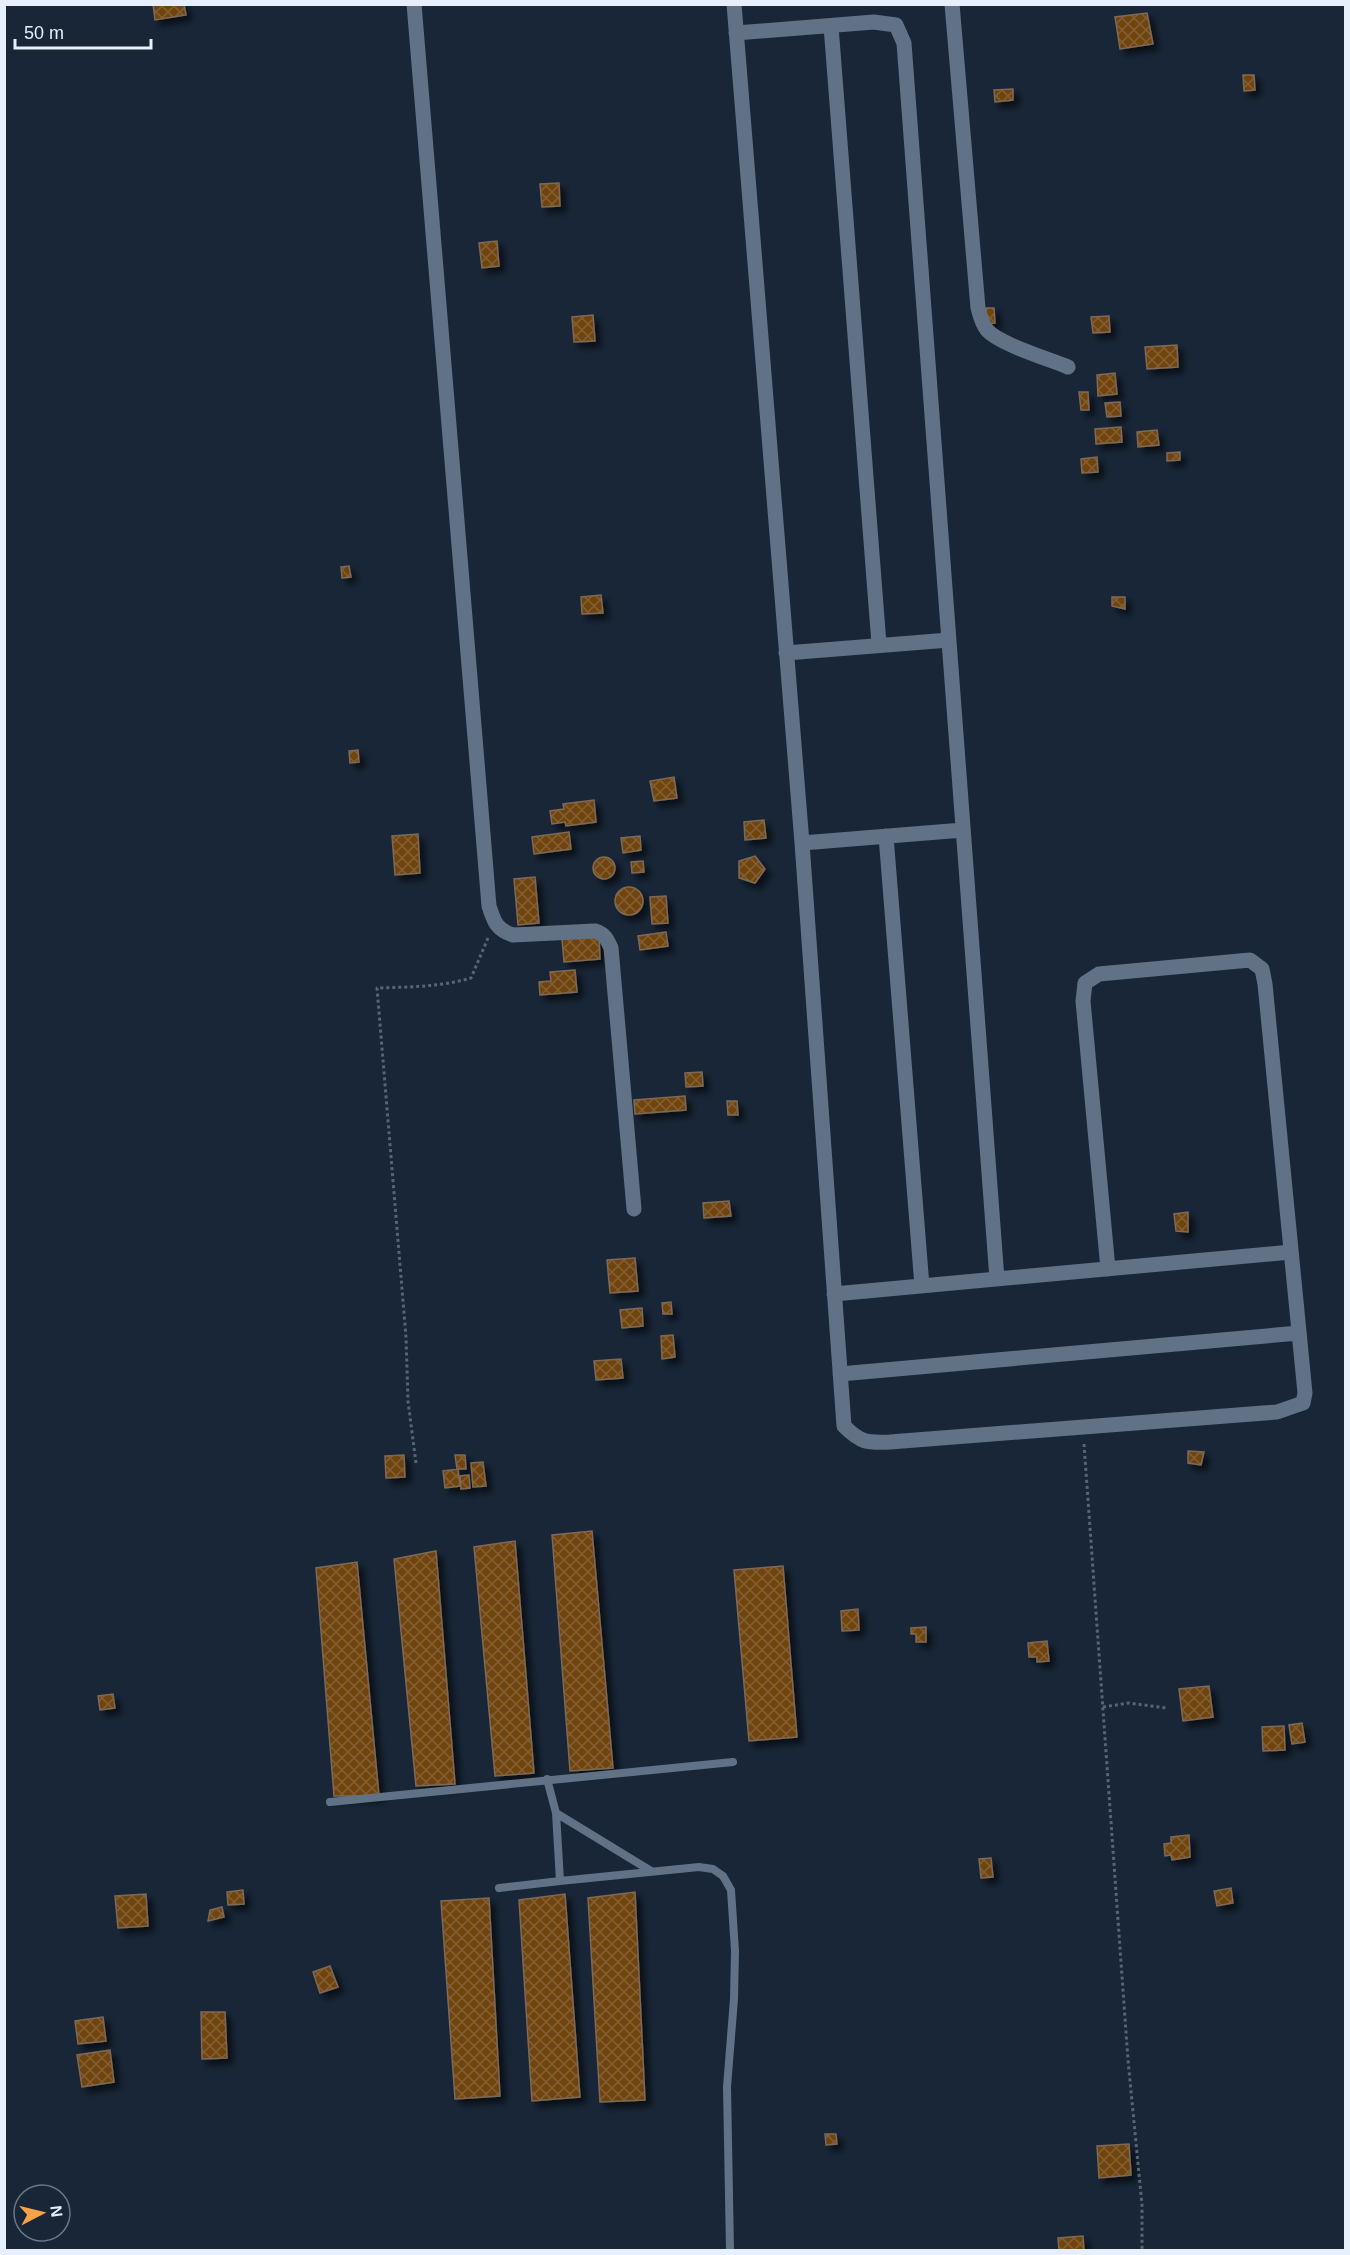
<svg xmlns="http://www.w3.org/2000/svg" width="1350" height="2255" font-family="Arial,sans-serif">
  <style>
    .building { fill: url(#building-cross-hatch); stroke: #7d6957; stroke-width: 1.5; filter: url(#shadow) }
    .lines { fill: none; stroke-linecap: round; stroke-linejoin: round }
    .path { stroke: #586574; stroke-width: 3; stroke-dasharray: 3 3; stroke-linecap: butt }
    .lane { stroke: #617286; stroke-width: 8 }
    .street { stroke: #617286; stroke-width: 15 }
  </style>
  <defs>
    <pattern id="building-cross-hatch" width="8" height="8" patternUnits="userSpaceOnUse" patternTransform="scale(1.5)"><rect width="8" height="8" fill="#704410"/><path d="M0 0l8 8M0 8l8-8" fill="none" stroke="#845f34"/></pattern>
    <filter id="shadow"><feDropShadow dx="5.5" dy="5.5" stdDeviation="3" flood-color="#0009"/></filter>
  </defs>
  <rect width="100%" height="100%" fill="#182637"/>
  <path class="building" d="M153,4h31l2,11 -31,5z
    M1147,13l6,31 -33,5 -5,-32z
    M1243,75h11l1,15 -11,1z
    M1013,89v11l-18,2 -1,-12z
    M559,183l1,23 -18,1 -2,-23z
    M497,241l2,25 -17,2 -3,-25z
    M986,308h8l1,15 -8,1z
    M593,315l2,26 -21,1 -2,-25z
    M1109,316l1,16 -17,1 -2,-16z
    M1177,345l1,22 -31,2 -2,-22z
    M1115,373l2,21 -19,2 -1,-21z
    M1079,392h9l1,18h-8z
    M1120,402l1,14 -14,1 -2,-14z
    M1121,427l1,15 -26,2 -1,-15z
    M1157,430l2,15 -21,2 -1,-15z
    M1180,452v8l-13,1v-8z
    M1097,457l1,15 -16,1 -1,-14z
    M349,566l2,11 -9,1 -1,-11z
    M601,595l2,18 -21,1 -1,-17z
    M1112,597h13v12l-13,-3z
    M358,750l1,12 -9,1 -1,-12z
    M674,777l3,21 -23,3 -4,-20z
    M594,800l2,22 -30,4 -1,-4 -13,2 -2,-13 14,-2 -1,-5z
    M764,820l2,18 -21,2 -1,-18z
    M569,832l2,17 -37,5 -2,-17z
    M418,834l2,39 -25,2 -3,-39z
    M640,836l1,14 -18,3 -2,-15z
    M755,856l10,13 -10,14 -16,-5v-17z
    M593 868a11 11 0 1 1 22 0a11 11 0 1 1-22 0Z
    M643,861l1,11 -12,1 -1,-11z
    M535,877l4,46 -21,2 -4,-46z
    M615 901a14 14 0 1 1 28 0a14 14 0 1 1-28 0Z
    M666,896l2,27 -16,1 -2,-27z
    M666,932l2,14 -28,4 -2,-14z
    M599,936l1,23 -36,3 -2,-23z
    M575,970l2,22 -37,3 -1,-13 12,-1 -1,-9z
    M702,1072l1,14 -17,1 -1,-14z
    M685,1096l1,14 -51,4 -1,-14z
    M727,1101h10l1,14h-10z
    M729,1201l2,15 -27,2 -1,-15z
    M1188,1212v20l-12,-1 -2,-17z
    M635,1258l3,33 -28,2 -3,-33z
    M671,1302l1,12h-9l-1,-11z
    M642,1308l1,18 -21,2 -2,-18z
    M673,1335l2,22 -13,2 -1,-23z
    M621,1359l2,19 -27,2 -2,-19z
    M1188,1451l16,1 -3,13 -13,-2z
    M404,1455l1,22 -19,1 -1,-22z
    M455,1455h10l1,14h-9z
    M483,1462l3,24 -13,1 -2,-24z
    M458,1469l2,17 -15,2 -2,-17z
    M469,1475l1,13 -9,1 -1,-13z
    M592,1531l21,237 -43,3 -18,-236z
    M515,1541l19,232 -39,3 -21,-229z
    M436,1551l19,233 -39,2 -22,-227z
    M357,1562l22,234h-45l-18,-228z
    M783,1566l14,171 -48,4 -15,-171z
    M858,1609l1,21 -17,1 -1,-20z
    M926,1627v15h-10v-8h-5v-6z
    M1047,1641l2,20 -12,1v-5h-8l-1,-14z
    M1209,1686l4,31 -30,4 -4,-32z
    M113,1694l2,14 -15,2 -2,-14z
    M1302,1723l3,19 -13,2 -3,-19z
    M1284,1726l1,24 -22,1 -1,-24z
    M1189,1835l1,22 -18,3 -1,-5 -6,1 -1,-12 7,-1v-6z
    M991,1858l2,19 -12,1 -2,-19z
    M1231,1888l2,15 -16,3 -3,-15z
    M243,1890l1,14 -16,1 -1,-13z
    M635,1892l10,208 -45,2 -12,-204z
    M146,1894l2,32 -30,2 -3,-32z
    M565,1894l15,203 -48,4 -13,-201z
    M489,1898l11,198 -45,3 -14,-198z
    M222,1907l2,10 -16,4 2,-11z
    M330,1966l8,21 -18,6 -7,-21z
    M201,2012h24l2,46 -25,1z
    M103,2017l3,24 -28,3 -3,-23z
    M110,2050l4,32 -32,5 -5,-32z
    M825,2134h11l1,10 -11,1z
    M1129,2144l2,31 -32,3 -2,-32z
    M1083,2236l1,14h-25l-1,-12z"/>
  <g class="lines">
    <path class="path" d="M1084,1444l44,616 14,145v45
      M416,1463l-8,-62 -2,-64 -29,-349c32,-1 63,-1 94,-10l17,-40
      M1103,1707l26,-4 37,5"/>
    <path class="lane" d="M547,1779l9,34 95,58
      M330,1802l403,-40
      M556,1813l4,68 139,-14 14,2 10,7 8,14 4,61 -1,48 -7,88 3,163
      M499,1888l61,-7"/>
    <path class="street" d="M414,4l75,902c5,16 8,24 24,29l82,-4c10,3 12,8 16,17l23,261
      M734,4l68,839 42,583c17,17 23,17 46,16l387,-30 26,-9 2,-10 -40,-409 -3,-15 -12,-9 -151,14 -14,9 -2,18 25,268
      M952,4l26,304c2,8 4,16 9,22 12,14 62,29 81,37
      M831,26l48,618
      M736,33l138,-11 22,3 8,18 93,1236
      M786,653l163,-13
      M886,836l36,450
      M802,843l161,-13
      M834,1294l457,-42
      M840,1374l459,-41"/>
  </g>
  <rect width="1350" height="2255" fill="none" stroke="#e6effb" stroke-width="12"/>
  <g transform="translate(42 2213) rotate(83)"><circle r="28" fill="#182637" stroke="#6a7685" stroke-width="1.5"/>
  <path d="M0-4.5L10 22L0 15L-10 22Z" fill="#f6a247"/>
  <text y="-9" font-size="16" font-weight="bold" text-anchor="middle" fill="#e6effb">N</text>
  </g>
  <path d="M15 39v9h136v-9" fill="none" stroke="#e6effb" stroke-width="3"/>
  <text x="24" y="39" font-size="18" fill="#e6effb" stroke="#182637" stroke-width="4.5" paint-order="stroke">50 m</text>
</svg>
